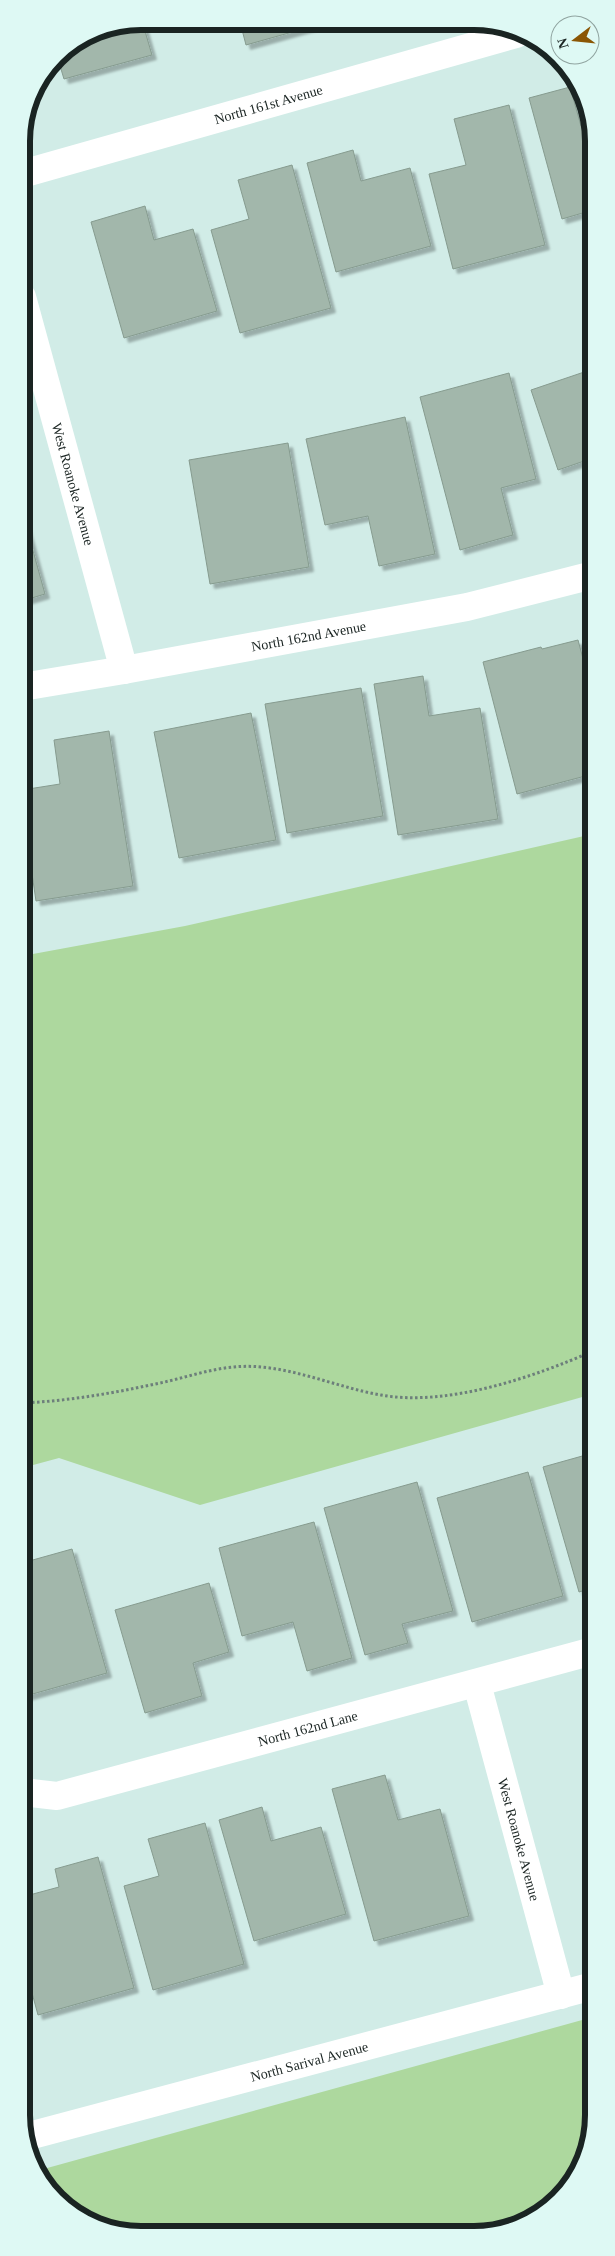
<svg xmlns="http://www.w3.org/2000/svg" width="615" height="2256" font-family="'Times New Roman',serif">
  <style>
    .green { fill: #add89e }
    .building { fill: #a2b7ab; stroke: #869b8f; filter: url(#shadow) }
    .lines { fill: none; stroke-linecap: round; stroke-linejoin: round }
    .path { stroke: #6d7f7b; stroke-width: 3; stroke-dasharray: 2.5 2.5; stroke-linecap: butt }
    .street { stroke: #fff; stroke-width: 28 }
    .labels { text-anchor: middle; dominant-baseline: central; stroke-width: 4; stroke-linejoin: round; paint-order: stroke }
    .street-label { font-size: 14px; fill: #1a2422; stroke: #def9f4 }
    .rim { fill: none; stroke: #1a2422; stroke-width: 6 }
  </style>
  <defs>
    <filter id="shadow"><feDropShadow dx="4.5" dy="4.5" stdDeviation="1" flood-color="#0004"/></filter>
  </defs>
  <rect width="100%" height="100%" fill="#d1ece7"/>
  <path class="green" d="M593,834v560l-393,111 -141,-47 -37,10v-512l163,-30z
    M593,2017l1,106 -9,38 -21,33 -30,25 -44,15 -373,-2 -36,-13 -30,-25 -11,-24z"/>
  <path class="building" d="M142,21l10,34 -88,24 -7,-23 38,-26z
    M240,22h88l-82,23z
    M570,87l11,39 11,-3 1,2v85l-31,9 -33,-121z
    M509,105l36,140 -92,24 -24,-95 37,-9 -12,-46z
    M353,150l8,31 49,-13 21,78 -95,26 -29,-109z
    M292,165l39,143 -91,25 -29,-103 38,-11 -11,-39z
    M145,206l9,34 39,-11 24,82 -93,27 -33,-116z
    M593,369v89l-35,12 -27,-80z
    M509,373l27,106 -35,9 12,47 -53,15 -40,-153z
    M405,417l30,137 -56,12 -11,-50 -43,9 -19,-86z
    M288,443l21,124 -99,17 -21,-124z
    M22,511l23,83 -23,7z
    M578,640l15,56v78l-76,20 -34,-132 58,-15 1,2z
    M423,676l6,40 51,-8 18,111 -100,16 -24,-151z
    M361,688l22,128 -96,17 -22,-129z
    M251,713l25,127 -97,18 -25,-126z
    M109,731l24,155 -97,15 -14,-95v-16l38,-6 -6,-44z
    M593,1453v135l-14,4 -36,-125z
    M528,1472l35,124 -91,26 -35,-124z
    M417,1482l36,129 -51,13 6,19 -43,12 -41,-147z
    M314,1522l38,136 -45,13 -14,-49 -51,14 -23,-88z
    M72,1549l35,124 -85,24v-134z
    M209,1583l20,69 -36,11 9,33 -57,17 -30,-103z
    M593,1763v15l-4,-14z
    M385,1775l13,45 42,-11 29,107 -95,25 -42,-152z
    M262,1807l9,34 50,-14 25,87 -92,27 -35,-121z
    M205,1823l39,141 -91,26 -29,-104 35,-10 -11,-37z
    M98,1857l36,131 -96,27 -16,-59v-59l37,-10 -4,-18z"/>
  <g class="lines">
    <path class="path" d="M22,1403c47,-2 92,-10 138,-20 24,-5 49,-14 74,-16 49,-5 100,20 147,28 66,12 153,-18 212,-44"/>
    <g class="street">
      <path id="s1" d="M22,174l494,-140"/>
      <path id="s2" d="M22,297l102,373"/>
      <path id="s3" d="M22,687l102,-17 343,-63 126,-32"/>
      <path id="s4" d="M477,1684l84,311"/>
      <path id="s5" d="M22,1792l35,4 536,-145"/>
      <path id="s6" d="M25,2137l568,-151"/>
    </g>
  </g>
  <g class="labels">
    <g class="street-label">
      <text stroke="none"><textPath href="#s1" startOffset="256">North 161st Avenue</textPath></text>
      <text stroke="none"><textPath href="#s2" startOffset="194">West Roanoke Avenue</textPath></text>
      <text stroke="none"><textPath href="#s3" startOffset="291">North 162nd Avenue</textPath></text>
      <text stroke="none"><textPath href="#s5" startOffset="295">North 162nd Lane</textPath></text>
      <text stroke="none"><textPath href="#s4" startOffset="161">West Roanoke Avenue</textPath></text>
      <text stroke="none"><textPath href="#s6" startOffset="294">North Sarival Avenue</textPath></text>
    </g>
  </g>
  <path d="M0 0H615V2256H0ZM141 30H474A111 111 0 0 1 585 141V2115A111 111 0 0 1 474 2226H141A111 111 0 0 1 30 2115V141A111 111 0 0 1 141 30Z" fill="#def9f4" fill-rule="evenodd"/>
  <path class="rim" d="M141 30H474A111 111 0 0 1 585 141V2115A111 111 0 0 1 474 2226H141A111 111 0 0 1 30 2115V141A111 111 0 0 1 141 30Z"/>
  <g transform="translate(575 40) rotate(254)"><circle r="24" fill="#def9f4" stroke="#90a4a0"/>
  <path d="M0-4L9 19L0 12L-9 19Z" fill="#8b5604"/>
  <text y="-8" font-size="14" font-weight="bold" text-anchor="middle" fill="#1a2422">N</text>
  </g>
</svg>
